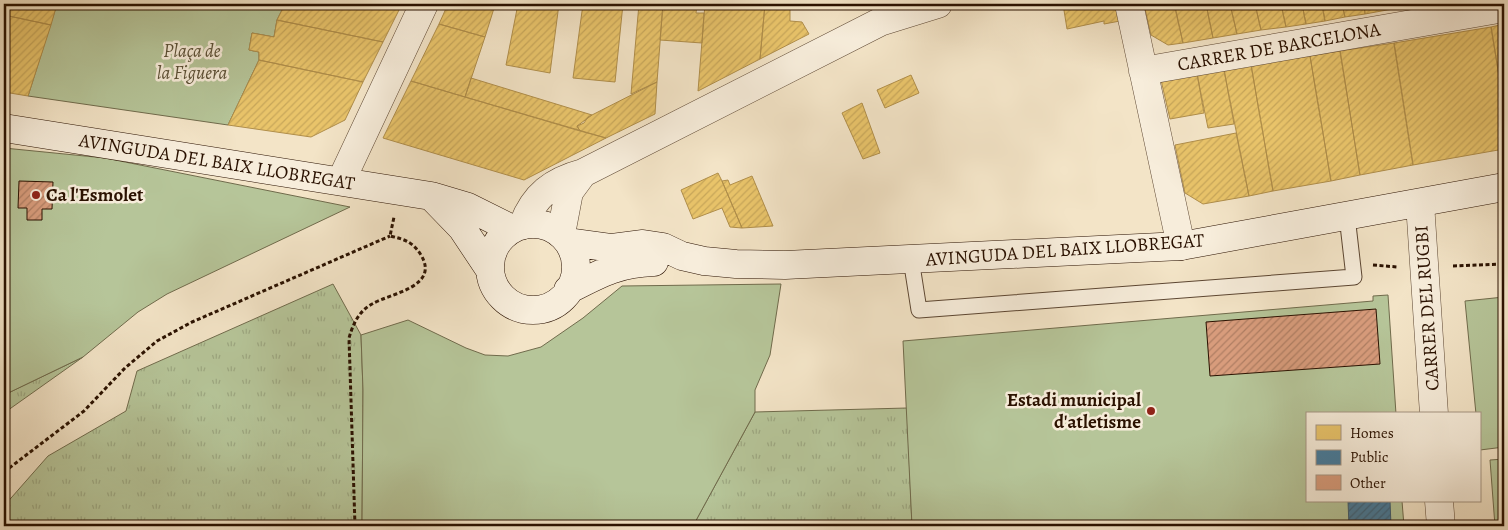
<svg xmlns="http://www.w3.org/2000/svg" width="1508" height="530" font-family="Alegreya,serif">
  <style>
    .grass { fill: url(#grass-tufts); stroke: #706b4c }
    .green { fill: #b6c599; stroke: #706b4c }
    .homes { fill: url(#homes-hatch); stroke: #b08e4a }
    .public { fill: url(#public-hatch); stroke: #3d5b6e }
    .building { fill: url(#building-hatch); stroke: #2a1100 }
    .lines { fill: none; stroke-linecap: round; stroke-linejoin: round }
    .service-casing { stroke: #5c4632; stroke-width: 17 }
    .minor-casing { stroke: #5c4632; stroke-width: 29 }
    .secondary-casing { stroke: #2a1100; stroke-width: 29 }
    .path { stroke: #2a1100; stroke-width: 3; stroke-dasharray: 4 2.5; stroke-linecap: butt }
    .service { stroke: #f7eddb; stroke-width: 15 }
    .minor { stroke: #f7eddb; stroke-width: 28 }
    .secondary { stroke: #f7eddb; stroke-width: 28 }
    .poi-dot { fill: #8f2418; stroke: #f7eddb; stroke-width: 2 }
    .labels { text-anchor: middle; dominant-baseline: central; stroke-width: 5; stroke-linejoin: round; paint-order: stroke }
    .street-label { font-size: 19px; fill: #2a1100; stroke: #f7eddb }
    .park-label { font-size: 19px; font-style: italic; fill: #5b5036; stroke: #f7eddb }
    .poi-label { font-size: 19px; font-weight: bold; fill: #2a1100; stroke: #f7eddb; text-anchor: start }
  </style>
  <defs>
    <pattern id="grass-tufts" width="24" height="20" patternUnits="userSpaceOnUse" patternTransform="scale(1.25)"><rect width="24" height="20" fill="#b6c599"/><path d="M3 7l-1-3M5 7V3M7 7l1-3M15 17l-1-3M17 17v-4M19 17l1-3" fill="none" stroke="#9da882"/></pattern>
    <pattern id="homes-hatch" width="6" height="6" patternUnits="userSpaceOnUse" patternTransform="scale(1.25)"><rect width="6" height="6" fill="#e9c46a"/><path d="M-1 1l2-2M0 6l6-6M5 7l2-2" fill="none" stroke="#c8a75a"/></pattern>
    <pattern id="public-hatch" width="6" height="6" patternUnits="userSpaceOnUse" patternTransform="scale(1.25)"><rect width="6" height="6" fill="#457b9d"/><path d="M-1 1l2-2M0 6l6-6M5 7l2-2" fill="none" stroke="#3a637e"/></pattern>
    <pattern id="building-hatch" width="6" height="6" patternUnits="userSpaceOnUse" patternTransform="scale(1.25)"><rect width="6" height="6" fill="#d89c7c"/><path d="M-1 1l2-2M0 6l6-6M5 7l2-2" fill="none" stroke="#af7e63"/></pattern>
  </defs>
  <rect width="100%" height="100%" fill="#f3e4c7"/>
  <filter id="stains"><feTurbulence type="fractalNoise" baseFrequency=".004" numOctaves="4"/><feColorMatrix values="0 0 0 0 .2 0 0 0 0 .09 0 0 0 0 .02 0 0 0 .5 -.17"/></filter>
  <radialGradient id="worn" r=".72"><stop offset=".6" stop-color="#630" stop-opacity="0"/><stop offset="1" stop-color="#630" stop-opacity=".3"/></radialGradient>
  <path class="grass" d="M333,284l28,51 2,55 -1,136h-358v-20l44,-50 78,-45 11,-40z
    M83,357l-79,56v-18z
    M907,408l5,118h-219l62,-114z"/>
  <path class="green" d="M57,4h228l-8,16 -3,17 -22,-4 -3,17 10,2v8l-31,65 -200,-29z
    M4,148l101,10 245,49 -183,87 -29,18 -55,45 -79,38z
    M781,284l-11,71 -15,35v22l-62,114h-331l1,-136 -2,-55 47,-15 58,28 19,7 23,1 33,-9 42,-29 39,-32z
    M1388,295l8,119h-89v87h95l2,25h-492l-9,-185 470,-40v-5z
    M1504,297v150l-24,3 -1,-36h-3l-11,-113z
    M1504,459v67h-9l-5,-66z"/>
  <path class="homes" d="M4,4h53l-6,21 -47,-10z
    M285,4h117l-19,38 -106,-22z
    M448,4l47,1 -10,32 -46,-13z
    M518,4h41l-9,69 -44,-8z
    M583,4h40l-8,78 -42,-4z
    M639,4h24l-6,78 -26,12z
    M663,4h34l-1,9h8l-2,30 -42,-3z
    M705,4h60l-5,55 -62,32z
    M765,4h25v17l12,1 7,12 -49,25z
    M1063,4h52l5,17 -16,3v-3l-37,8z
    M1144,4h30l9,39 -15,2 -17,-10z
    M1183,4h23l7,34 -30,5 -8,-37z
    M1206,4h24l7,30 -24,4z
    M1230,4h25l6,26 -24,4z
    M1255,4h26l5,23 -25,3z
    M1281,4h21l4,20 -20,3z
    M1302,4h20l3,17 -19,3z
    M1322,4h20l3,13 -20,4z
    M1342,4h22l1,10 -20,3z
    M1364,4h22l1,6 -22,4z
    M1386,4h29v2l-28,4z
    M4,15l47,10 -23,71 -24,-4z
    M277,20l106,22 -20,40 -104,-22v-8l-10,-2 3,-17 22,4z
    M439,24l46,13 -20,60 -54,-16z
    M1504,24v83l-13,-80z
    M1491,27l13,80v42l-91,16 -19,-122z
    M1394,43l19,122 -53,10 -20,-124z
    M1340,51l20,124 -29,6 -21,-125z
    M1310,56l21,125 -58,10 -22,-126z
    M259,60l104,22 -18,38 -34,17 -83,-12z
    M1251,65l22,126 -24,5 -25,-126z
    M1224,70l10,54 -26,4 -11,-54z
    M1197,74l7,39 -34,6 -9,-39z
    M911,75l8,18 -34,15 -8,-18z
    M471,78l121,37 -15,11 3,5 -115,-34z
    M411,81l54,16 141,41 -82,42 -141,-42z
    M657,82l-2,32 -49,24 -26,-7 -3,-5 7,-3 4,-6z
    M862,103l18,50 -17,6 -21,-46z
    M1236,133l13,63 -46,8 -18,-11 -10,-48z
    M718,173l4,8 20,47 -12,-1 -8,-19 -29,11 -12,-29z
    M752,176l21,50 -31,2 -20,-47 6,-1 2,5z"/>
  <path class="public" d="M1348,501h42l1,25h-42z"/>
  <path class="building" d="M19,181l34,1 -1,27h-10v11h-15v-12h-9z
    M1376,309l4,55 -170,12 -4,-54z"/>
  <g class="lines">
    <defs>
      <path id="service" d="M911,259l8,51 435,-33 -7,-61"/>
      <path id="minor" d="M1129,4l52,242
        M1143,71l361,-63
        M341,181l83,-177
        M1420,203l14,211
        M523,225c11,-30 30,-44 60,-52l297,-151 58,-18
        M561,234l8,-42 14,-19
        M1439,501l2,25"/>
      <path id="secondary" d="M4,128l427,68 37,11 44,22
        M432,197l30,31 28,42
        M490 267a43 43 0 1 1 86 0a43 43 0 1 1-86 0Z
        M568,242l44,6 31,-4 20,3 19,9 22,5 32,3 49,1 396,-19 323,-59
        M568,290c31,-16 50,-27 86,-28"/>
    </defs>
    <use href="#service" class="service-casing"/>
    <use href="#minor" class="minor-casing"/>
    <use href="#secondary" class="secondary-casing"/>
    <path class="path" d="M1373,265l24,2
      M1453,266l51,-2
      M4,472l80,-61 41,-43 32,-27 35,-19 198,-86
      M355,526l-6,-188c4,-14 10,-27 23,-34 19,-11 68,-17 49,-49 -8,-13 -17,-16 -31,-19l4,-19"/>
    <use href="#service" class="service"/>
    <use href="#minor" class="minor"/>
    <use href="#secondary" class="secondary"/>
  </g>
  <g class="poi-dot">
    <circle cx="36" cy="195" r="5"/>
    <circle cx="1151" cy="411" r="5"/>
  </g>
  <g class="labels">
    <g class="street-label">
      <text transform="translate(1279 47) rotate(-10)">CARRER DE BARCELONA</text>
      <text transform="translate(217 162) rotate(9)">AVINGUDA DEL BAIX LLOBREGAT</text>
      <text transform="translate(1065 250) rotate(-4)">AVINGUDA DEL BAIX LLOBREGAT</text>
      <text transform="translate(1427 308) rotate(-94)">CARRER DEL RUGBI</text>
    </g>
    <g class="park-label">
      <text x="192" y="51">Plaça de<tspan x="192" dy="22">la Figuera</tspan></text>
    </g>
    <g class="poi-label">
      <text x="46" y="195">Ca l'Esmolet</text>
      <text x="1141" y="400" text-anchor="end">Estadi municipal<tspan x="1141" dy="22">d'atletisme</tspan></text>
    </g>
  </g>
  <rect width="1508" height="530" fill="none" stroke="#f3e4c7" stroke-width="20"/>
  <rect x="5" y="5" width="1498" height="520" fill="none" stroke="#2a1100" stroke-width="2.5"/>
  <rect x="10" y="10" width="1488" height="510" fill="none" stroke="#2a1100"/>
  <rect x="1306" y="412" width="175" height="90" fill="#f7eddb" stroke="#a59583"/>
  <rect x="1316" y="425" width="25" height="15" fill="#e9c46a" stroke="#a59583"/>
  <text x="1350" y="438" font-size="15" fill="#2a1100">Homes</text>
  <rect x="1316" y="450" width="25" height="15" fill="#457b9d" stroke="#a59583"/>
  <text x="1350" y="462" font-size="15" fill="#2a1100">Public</text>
  <rect x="1316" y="475" width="25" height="15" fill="#d89c7c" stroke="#a59583"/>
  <text x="1350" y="488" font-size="15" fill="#2a1100">Other</text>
  <rect width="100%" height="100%" filter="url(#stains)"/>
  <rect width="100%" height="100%" fill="url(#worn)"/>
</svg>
